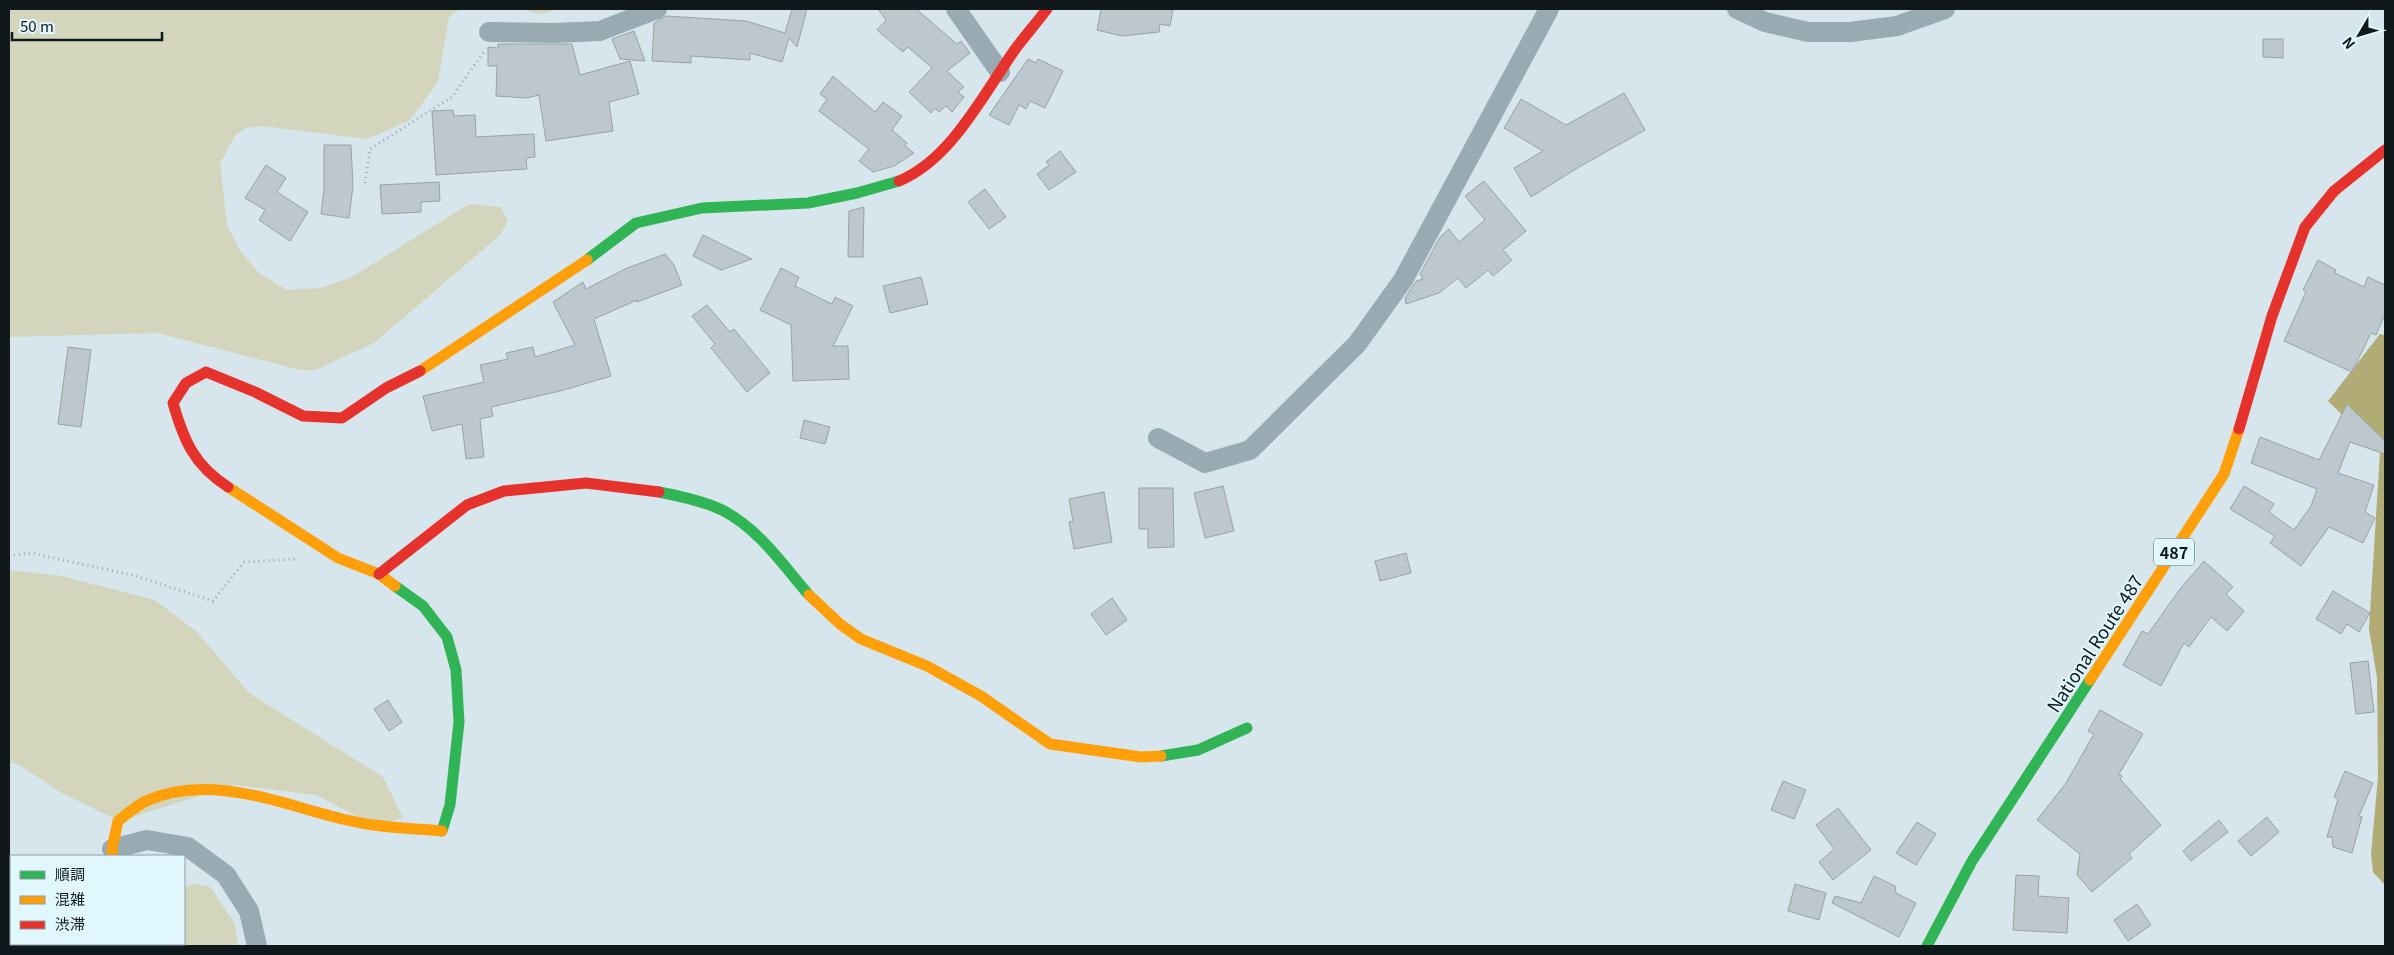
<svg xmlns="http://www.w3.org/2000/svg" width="2394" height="955" font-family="Georgia,'Noto Sans JP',serif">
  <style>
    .green { fill: #d3d5bc }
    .water { fill: #b1ac76 }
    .building { fill: #bcc8cc; stroke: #97a2a6 }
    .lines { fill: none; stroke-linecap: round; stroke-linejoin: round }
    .path { stroke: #9baab0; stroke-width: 3; stroke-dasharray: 1 4; stroke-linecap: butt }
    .street { stroke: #98abb3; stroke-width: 20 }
    .fast { stroke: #30b455; stroke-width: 11 }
    .slow { stroke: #ff9f0a; stroke-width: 11 }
    .jam { stroke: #e5322d; stroke-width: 11 }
    .labels { text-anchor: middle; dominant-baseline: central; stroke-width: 4; stroke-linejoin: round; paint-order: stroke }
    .shield { fill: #e1f7fe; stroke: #4e5c60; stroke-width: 1 }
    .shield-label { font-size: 16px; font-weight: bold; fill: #0f191c }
    .street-label { font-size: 18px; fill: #0f191c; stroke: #e1f7fe }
  </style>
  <rect width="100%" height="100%" fill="#d7e6ec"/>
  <path class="green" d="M9,9h452l-12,8 -11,65 -28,38 -43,19 -106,-13 -16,2 -11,9 -14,27 7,61 14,27 19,22 27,16 34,-2 31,-11 117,-73 32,3 7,14 -8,14 -126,108 -59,27h-15l-143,-37 -148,4z
    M522,9h37l-19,5z
    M9,570l52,6 94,24 42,32 52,61 134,84 20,41 -28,7 -59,-30 -81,-10 -116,36 -59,-29 -42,-28 -9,-2z
    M9,857l2,1v60l-2,4z
    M195,884l15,3 25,37 3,22h-71l-2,-2h19v-57z"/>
  <path class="water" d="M2380,334l5,1v550l-12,-13 -2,-18 7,-77 -1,-99 -8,-49 11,-177 -52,-51z"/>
  <path class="building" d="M792,9h15l-10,38 -8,-9 -7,24 -32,-9v7l-59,-4v7l-39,-2 2,-38 12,-7 80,5 39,12z
    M878,9h38l41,35 4,-3 9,12 -23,18 17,16 -6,5 6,5 -12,15 -6,-6 -7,6 -4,-4 -4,5 -22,-21 23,-24 -24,-21 -5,5 -26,-22 9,-10z
    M1101,9h72l-3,17 -10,-2 -1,8 -37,4 -25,-6z
    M634,31l11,30 -25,-2 -8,-20z
    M2263,39h20v19l-20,-1z
    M498,44h74l8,31 50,-14 9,33 -30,8 4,29 -67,10 -7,-46 -12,3 -31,-2 1,-30h-9v-19l10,1z
    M1028,59l8,4 2,-4 25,12 -18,37 -15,-7 -4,8 -7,-4 -10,20 -20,-10z
    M833,76l42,36 8,-10 19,14 -10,14 15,13 -2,3 9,7 -20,13 -21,6 -14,-11 10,-12 -50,-38 8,-12 -7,-5z
    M1624,93l21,37 -66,37 -48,30 -17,-29 29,-17 -39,-23 17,-29 45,26z
    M453,110l1,6 21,-1 1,22 58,-3 1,23 -9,1 1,11 -91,6 -4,-64z
    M324,145h27l2,41 -4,32 -28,-4 3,-25z
    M1060,151l16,21 -27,18 -12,-16 12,-9 -3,-3z
    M266,165l20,13 -9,14 31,20 -18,29 -31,-21 6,-10 -20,-12z
    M1484,181l42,50 -23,19 9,10 -19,16 -5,-6 -22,18 -8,-10 -19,15 -33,11 -1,-6 11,-17 7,-2 -3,-5 20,-37 9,-8 10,13 26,-22 -20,-24z
    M439,182l1,19 -19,1v10l-39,2 -2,-29z
    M985,189l21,28 -17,12 -21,-27z
    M864,207l-1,50h-15l1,-46z
    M703,235l18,9 31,15 -31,11 -28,-14z
    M665,254l9,11 8,20 -45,17v-2l-43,19 17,57 -47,14 -73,17 2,9 -13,3 4,38 -18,2 -4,-35 -30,7 -9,-35 61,-14 -4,-17 28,-6 -2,-6 27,-6 2,10 40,-12 -22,-43 30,-20 3,7 39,-20z
    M2318,260l18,10 -1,3 29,14 4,-10 17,8v29l-9,21 -5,-2 -19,39 -68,-31 22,-49 -3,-2z
    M781,268l18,9 -4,9 37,18 3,-7 18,9 -20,40h15l1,33 -56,2 -2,-56 -31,-15z
    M921,277l7,27 -38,9 -7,-27z
    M707,305l23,27 4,-3 36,44 -23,19 -36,-44 4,-4 -23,-28z
    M68,347l23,3 -10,77 -23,-3z
    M2347,404l38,37v13l-35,-12 -12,31 36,12 -9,27 10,6 -12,25 -34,-16 -28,39 -31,-23 5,-7 -45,-27 14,-23 30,18 -5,8 25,18 17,-24 6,-17 -66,-26 9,-26 59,23z
    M804,420l26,7 -5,17 -25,-6z
    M1223,486l11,45 -29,7 -11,-45z
    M1139,488h34l1,59 -26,1v-19h-9z
    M1104,492l8,50 -38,7 -5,-27 4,-1 -4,-22z
    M1406,553l5,20 -31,8 -5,-20z
    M2204,561l29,26 -7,7 18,17 -17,20 -16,-14 -22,30 -5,-4 -23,43 -38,-21 19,-34 6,3 32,-45z
    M2333,591l37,22 -11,19 -12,-8 -6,10 -25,-15z
    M1112,598l15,22 -21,15 -15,-21z
    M2368,661l6,51 -18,2 -6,-51z
    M388,700l14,22 -13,9 -15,-22z
    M2100,710l43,24 -24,40 3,2 -2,3 41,46 -32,29 3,4 -40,34 -15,-17 3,-21 -43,-34 29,-37 28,-49 -6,-3z
    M2345,771l28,12 -14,33 3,1 -10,36 -19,-6 -1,-10h-5l11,-38 -4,-2z
    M1783,781l23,9 -12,29 -23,-9z
    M1838,808l33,42 -38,30 -14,-18 15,-13 -18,-24z
    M2267,817l12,15 -28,24 -13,-15z
    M2219,820l9,12 -37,29 -8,-10z
    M1917,822l19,12 -20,31 -20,-12z
    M2016,875l23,1 -1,20 31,2 -2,35 -54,-3z
    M1874,876l21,10 1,7 20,10 -17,34 -67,-34 3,-7 26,7z
    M1795,884l31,9 -7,27 -31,-9z
    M2137,904l14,21 -23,16 -14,-21z"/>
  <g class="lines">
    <path class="path" d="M365,183l5,-34 82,-52 34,-48
      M9,556l22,-3 105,23 77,25 31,-39 51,-3"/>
    <path class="street" d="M956,9l44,63
      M1737,9l28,13 43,10h42l47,-6 48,-17
      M489,32l65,1 46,-2 57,-22
      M1158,438l47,25 45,-13 107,-106 46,-64 146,-271
      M112,849l35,-9 41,7 38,28 23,36 8,35
      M130,946v-2"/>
    <path class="fast" d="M587,260l49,-37 66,-15 106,-5 49,-10 42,-12
      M659,492c21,4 44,9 63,18 36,18 61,55 87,85
      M395,586l28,20 24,31 9,33 3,52 -9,83 -8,26
      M1161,756l37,-6 49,-22
      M1927,946l45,-85 118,-181"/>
    <path class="slow" d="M420,371l167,-111
      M228,487l110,71 41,16 16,12
      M809,595l31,29 21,15 66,27 54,30 69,48 91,13 20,-1
      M2090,680l134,-206 15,-45
      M113,856l-1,-7 6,-28c9,-7 18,-15 28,-20 66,-29 136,4 201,19 31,8 64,8 95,11"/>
    <path class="jam" d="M899,181c53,-22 85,-88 117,-133 10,-13 21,-26 31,-39
      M2239,429l33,-113 33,-89 29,-36 51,-41
      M228,487c-34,-22 -44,-46 -55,-84l13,-20 20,-11 49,20 48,24 39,2 44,-30 34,-17
      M379,574l88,-69 37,-14 82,-8 73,9"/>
  </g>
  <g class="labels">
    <rect class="shield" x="2154" y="538.5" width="40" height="27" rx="4"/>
    <g class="shield-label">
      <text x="2174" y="552">487</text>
    </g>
    <g class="street-label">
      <text transform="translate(2094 643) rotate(-57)">National Route 487</text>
    </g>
  </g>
  <rect width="2394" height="955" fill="none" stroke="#0f191c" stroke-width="20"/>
  <rect x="10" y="855" width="175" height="90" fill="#e1f7fe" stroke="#8d9ea4"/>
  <rect x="20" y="871" width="25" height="8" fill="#30b455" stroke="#8d9ea4"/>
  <text x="55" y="880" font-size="15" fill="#0f191c">順調</text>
  <rect x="20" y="896" width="25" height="8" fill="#ff9f0a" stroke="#8d9ea4"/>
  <text x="55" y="905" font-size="15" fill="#0f191c">混雑</text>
  <rect x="20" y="921" width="25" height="8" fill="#e5322d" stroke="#8d9ea4"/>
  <text x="55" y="930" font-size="15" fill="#0f191c">渋滞</text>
  <g transform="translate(2359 35) rotate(232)" stroke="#e1f7fe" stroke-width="4" paint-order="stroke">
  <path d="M0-4L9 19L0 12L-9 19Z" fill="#0f191c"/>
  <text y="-8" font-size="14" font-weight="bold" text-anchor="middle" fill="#0f191c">N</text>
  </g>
  <path d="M12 32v8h150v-8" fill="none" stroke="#0f191c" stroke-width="2.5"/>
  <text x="20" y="32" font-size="15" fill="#0f191c" stroke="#e1f7fe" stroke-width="4" paint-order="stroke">50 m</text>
</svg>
